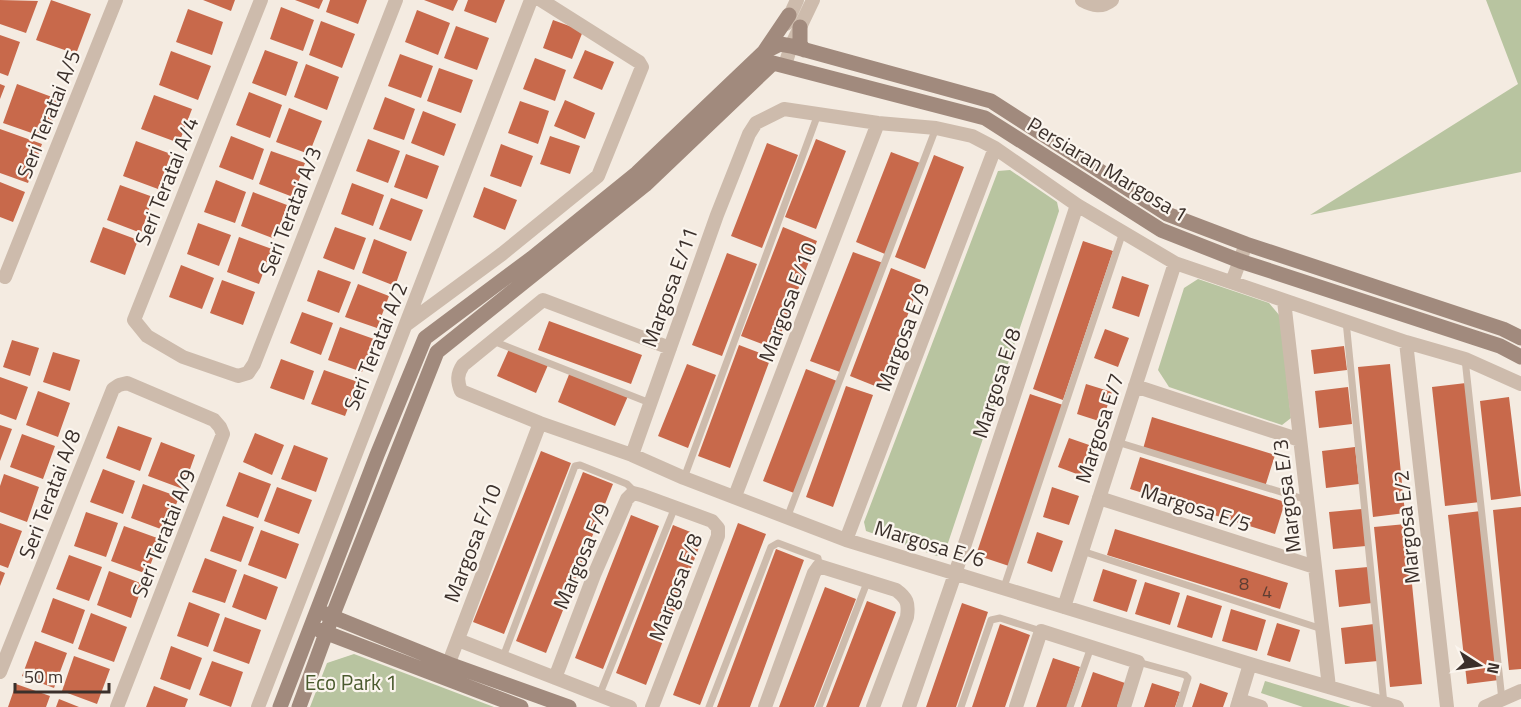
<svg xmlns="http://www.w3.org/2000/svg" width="1521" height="707" font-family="'Titillium Web',sans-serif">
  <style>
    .green { fill: #b8c4a0 }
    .building { fill: #c8694b }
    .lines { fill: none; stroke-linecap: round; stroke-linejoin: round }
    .lane { stroke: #cdbbac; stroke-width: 7 }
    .street { stroke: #cdbbac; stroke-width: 14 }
    .secondary { stroke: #a18a7d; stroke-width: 15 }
    .labels { text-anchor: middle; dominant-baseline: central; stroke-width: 4.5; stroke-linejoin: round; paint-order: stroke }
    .number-label { font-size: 18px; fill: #5e3e33 }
    .street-label { font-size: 21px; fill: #3b302b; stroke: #fbf5ee }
    .park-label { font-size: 21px; fill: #4a5a2e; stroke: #fbf5ee }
  </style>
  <rect width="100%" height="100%" fill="#f4ebe1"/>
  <path class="green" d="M1486,0h35v172l-211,43 208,-131z
    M1010,170l47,32 2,9 -113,338 -9,7 -71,-25 -2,-9 134,-351z
    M1198,279l71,24 11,13 11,102 -9,7 -113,-38 -11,-17 26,-82z
    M354,654l140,53h-184l17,-44z
    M1265,681l86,26h-48l-42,-14z"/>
  <path class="building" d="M0,0l38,1 -12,32 -26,-9z
    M51,0l40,14 -15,40 -40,-14z
    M203,0h32l-4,11z
    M295,0h28l-4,9z
    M330,0h37l-9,24 -32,-12z
    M424,0h34l-5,11z
    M468,0h37l-9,23 -32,-12z
    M281,7l33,13 -11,31 -33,-12z
    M188,9l35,13 -11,33 -36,-13z
    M417,10l33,13 -12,32 -33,-13z
    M553,20l30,11 -11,28 -29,-11z
    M321,21l34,13 -13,34 -33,-13z
    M456,26l33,12 -12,32 -33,-12z
    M0,35l20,7 -12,34 -8,-3z
    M265,50l33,12 -12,34 -34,-13z
    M585,50l29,12 -12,28 -29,-12z
    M171,51l40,15 -13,34 -39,-15z
    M400,54l33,12 -12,32 -33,-12z
    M535,58l31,12 -11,31 -32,-12z
    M306,64l33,13 -12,33 -33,-13z
    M439,68l34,12 -12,33 -34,-12z
    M0,84l5,2 -5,13z
    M17,84l43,16 -14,38 -43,-15z
    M249,92l33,13 -12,33 -34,-13z
    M154,95l38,14 -13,34 -38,-14z
    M385,97l30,12 -11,31 -31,-11z
    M565,100l30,13 -10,26 -31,-13z
    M520,101l29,10 -11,33 -30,-11z
    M289,108l33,13 -13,33 -33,-12z
    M423,111l33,13 -12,32 -33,-13z
    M0,129l42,15 -14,39 -28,-10z
    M231,136l33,13 -11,31 -34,-13z
    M550,136l30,10 -10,28 -30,-10z
    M368,139l32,12 -12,32 -32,-12z
    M816,139l30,12 -30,78 -31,-12z
    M136,141l35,13 -13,35 -35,-13z
    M767,143l31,12 -36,93 -31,-12z
    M501,144l32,12 -12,31 -31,-11z
    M271,151l34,12 -12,34 -34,-13z
    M891,152l29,11 -35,91 -29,-12z
    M406,154l33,12 -12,33 -33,-12z
    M934,155l30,12 -39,102 -30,-12z
    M216,180l30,12 -11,31 -31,-11z
    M0,182l25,10 -12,30 -13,-5z
    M352,183l32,12 -11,31 -32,-12z
    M120,185l33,12 -12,36 -34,-13z
    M484,187l33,13 -12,30 -32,-13z
    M253,192l34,13 -12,34 -34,-13z
    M391,198l32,12 -12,31 -32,-12z
    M198,223l33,12 -12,31 -32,-12z
    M103,227l35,13 -13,35 -35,-13z
    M335,227l31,11 -12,32 -31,-12z
    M783,227l34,14 -42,108 -34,-13z
    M239,237l33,12 -13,35 -32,-12z
    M374,239l33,13 -12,34 -33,-13z
    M1083,241l30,10 -50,149 -30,-11z
    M853,252l30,11 -43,109 -30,-11z
    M727,253l30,11 -35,92 -30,-11z
    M181,265l33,13 -12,31 -33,-12z
    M891,268l30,12 -41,108 -30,-12z
    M318,270l33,12 -12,31 -32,-12z
    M1122,276l27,9 -10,32 -27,-9z
    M222,280l33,12 -12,33 -33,-12z
    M358,284l31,12 -12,32 -32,-11z
    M302,312l31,11 -12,32 -31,-12z
    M549,321l93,34 -11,29 -93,-34z
    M340,327l34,12 -12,33 -34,-12z
    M1105,329l24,9 -11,29 -24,-9z
    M12,340l27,8 -9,28 -27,-9z
    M739,345l32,12 -41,111 -32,-12z
    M1344,346l3,24 -33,4 -3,-24z
    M509,349l39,16 -12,28 -39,-17z
    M53,352l27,8 -10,31 -27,-9z
    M281,359l33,12 -10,29 -34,-12z
    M687,364l29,11 -28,73 -30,-12z
    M1390,364l15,149 -32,4 -15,-150z
    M806,369l31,12 -43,112 -31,-12z
    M324,370l34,12 -13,34 -34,-12z
    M570,372l58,24 -13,30 -57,-24z
    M0,377l28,10 -12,33 -16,-6z
    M1466,383l14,119 -35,4 -13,-119z
    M1086,384l26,8 -10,30 -25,-8z
    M846,386l27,9 -40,112 -27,-10z
    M1348,387l4,37 -33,4 -4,-37z
    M38,391l32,12 -12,34 -32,-12z
    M1030,394l33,11 -54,161 -33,-11z
    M1509,397l12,99 -30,4 -11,-99z
    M1152,417l123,38 -10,32 -122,-38z
    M0,425l12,4 -12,32z
    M118,426l34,12 -12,33 -34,-13z
    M255,433l29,12 -12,30 -29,-13z
    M22,434l33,12 -12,33 -33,-12z
    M1069,438l26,9 -10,30 -27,-10z
    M161,442l34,13 -12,34 -35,-13z
    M294,445l34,13 -12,34 -35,-13z
    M1355,447l4,37 -33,4 -4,-37z
    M541,451l30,12 -67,171 -31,-12z
    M1140,457l145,45 -10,32 -145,-45z
    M103,469l32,12 -12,33 -33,-12z
    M239,472l32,12 -13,34 -32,-12z
    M583,472l30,12 -67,169 -30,-12z
    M4,474l35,13 -12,35 -27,-10v-26z
    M143,484l36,13 -13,34 -35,-13z
    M277,487l35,13 -13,34 -35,-13z
    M1052,487l27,9 -10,29 -26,-8z
    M1521,507v162l-12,1 -16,-160z
    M1362,509l4,37 -33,3 -4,-37z
    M1481,511l18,169 -32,4 -19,-169z
    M86,512l32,11 -12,34 -32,-11z
    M631,515l28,11 -56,143 -28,-11z
    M223,516l31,11 -13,35 -31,-11z
    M0,523l22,8 -14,37 -8,-3z
    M738,523l28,11 -66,171 -27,-10z
    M1406,524l16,160 -32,3 -16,-160z
    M673,525l30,12 -57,148 -30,-12z
    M124,526l36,13 -13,35 -36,-13z
    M1115,529l173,54 -8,26 -173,-54z
    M261,530l38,14 -13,35 -38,-14z
    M1037,532l26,9 -11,31 -25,-9z
    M776,549l28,11 -54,147h-33z
    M69,555l33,12 -13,34 -33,-12z
    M205,558l32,12 -12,33 -33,-11z
    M1368,567l4,36 -33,4 -4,-37z
    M1103,569l34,11 -10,32 -34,-11z
    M0,571l5,2 -5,13z
    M109,571l34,13 -12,34 -34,-13z
    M244,574l34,13 -12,33 -34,-13z
    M1145,582l35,11 -10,32 -35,-11z
    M825,587l31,12 -42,108h-35z
    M1187,595l35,11 -10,32 -35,-11z
    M53,598l32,12 -12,34 -32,-12z
    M867,601l29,11 -37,95h-33z
    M189,602l31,12 -12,33 -31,-11z
    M962,603l26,9 -32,95h-30z
    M1231,609l35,11 -9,31 -35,-10z
    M91,613l36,14 -13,35 -36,-13z
    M225,617l36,13 -12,34 -36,-13z
    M1277,623l23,7 -10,32 -23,-7z
    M1000,624l30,11 -25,72h-33z
    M1374,624l4,37 -33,3 -4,-36z
    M35,641l32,12 -13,35 -32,-12z
    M171,646l31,12 -12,32 -30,-11z
    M74,656l36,13 -13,35 -35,-13z
    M1053,658l27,9 -13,40h-31z
    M212,661l31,11 -12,35 -32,-12z
    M1093,672l32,11 -8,24h-36z
    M1152,683l28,9 -5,15h-31z
    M1200,683l28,10 -5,14h-31z
    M16,684l34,12 -4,11h-38z
    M154,686l34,13 -3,8h-39z
    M59,699l20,8h-23z"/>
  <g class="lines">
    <path class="lane" d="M1346,321l38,383
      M493,341l157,62
      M1465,359l37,341
      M1117,442l190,58
      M684,478l134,-364
      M787,518l149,-390
      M1082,551l240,78
      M1004,587l119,-355
      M503,657l72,-191 5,-1 47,19 5,5 1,4
      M1138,662l47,13 3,3 -9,29
      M599,696l76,-189
      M709,707l62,-160 7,-4 40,15 1,8
      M819,707l49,-127
      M961,707l30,-87 9,-2 41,13
      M1070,707l21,-60"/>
    <path class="street" d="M261,0l-127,320 13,16 36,21 55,19 10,-3 6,-9 142,-364
      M1082,0c11,6 20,8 30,0
      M786,24l11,-24
      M785,65l6,-19 22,-46
      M5,277l111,-277
      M1232,282l14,-38
      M1284,301l45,386
      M407,324l95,-70 96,-78 44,-109 -3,-5 -98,-62
      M1406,342l41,365
      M670,348l-127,-48 -80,65c-6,9 -6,16 -2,26l79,32 92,32 52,23 162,62 404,124 147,43
      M1135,386l165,54
      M632,455l85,-240 32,-81 7,-11 28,-14 94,14 58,5 36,8 23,12 82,57 98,58 231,79 59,17 56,25
      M735,496l143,-373
      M1099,498l216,69
      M846,540l149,-392
      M1064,607l111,-344
      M458,640l172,67
      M0,672l113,-283 6,-4 8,-2 87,37 6,7 3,7 -106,273
      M445,673l95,-250
      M555,678l39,-103 33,-76 6,-6 8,2 71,26 6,7v8l-66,171
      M1239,700l22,7
      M258,707l273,-707
      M765,707l49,-134 5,-7 77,24c11,8 13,13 11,27l-34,90
      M909,707l46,-133 122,-369
      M1016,707l25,-76 97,31 -14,45
      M1237,707l13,-43
      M1485,707l36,-16"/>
    <path class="secondary" d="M800,27v17l4,6
      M764,52l16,-8 11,2 200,55 176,113 79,30 257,85 18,9
      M323,613l126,51 120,43
      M319,630l202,77
      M280,707l97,-252 48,-117 107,-80 105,-85 127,-121 25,-37
      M299,707l33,-90 105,-265 208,-167 128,-122 212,55 176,112 79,31 260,85 21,11"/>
  </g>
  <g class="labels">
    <g class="number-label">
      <text x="1244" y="583">8</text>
      <text x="1267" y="591">4</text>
    </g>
    <g class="street-label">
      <text transform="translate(48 114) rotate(-68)">Seri Teratai A/5</text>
      <text transform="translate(1108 169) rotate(31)">Persiaran Margosa 1</text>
      <text transform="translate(166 181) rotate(-68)">Seri Teratai A/4</text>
      <text transform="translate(290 211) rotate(-69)">Seri Teratai A/3</text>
      <text transform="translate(669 287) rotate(-70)">Margosa E/11</text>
      <text transform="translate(787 302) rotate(-69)">Margosa E/10</text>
      <text transform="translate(902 337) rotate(-69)">Margosa E/9</text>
      <text transform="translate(375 346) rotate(-68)">Seri Teratai A/2</text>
      <text transform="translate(996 383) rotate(-72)">Margosa E/8</text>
      <text transform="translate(1099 428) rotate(-72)">Margosa E/7</text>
      <text transform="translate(49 494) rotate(-69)">Seri Teratai A/8</text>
      <text transform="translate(1286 496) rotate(-97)">Margosa E/3</text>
      <text transform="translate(1196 507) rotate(18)">Margosa E/5</text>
      <text transform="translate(1406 527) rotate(-96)">Margosa E/2</text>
      <text transform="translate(163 533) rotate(-68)">Seri Teratai A/9</text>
      <text transform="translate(472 543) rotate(-69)">Margosa F/10</text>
      <text transform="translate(930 543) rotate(17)">Margosa E/6</text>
      <text transform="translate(581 556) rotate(-67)">Margosa F/9</text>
      <text transform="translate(675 587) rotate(-69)">Margosa F/8</text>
    </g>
    <g class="park-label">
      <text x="351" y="682">Eco Park 1</text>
    </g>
  </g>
  <g transform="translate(1479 665) rotate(102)" stroke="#fbf5ee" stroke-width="4.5" paint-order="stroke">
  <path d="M0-4.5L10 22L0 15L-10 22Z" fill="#3b302b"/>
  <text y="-9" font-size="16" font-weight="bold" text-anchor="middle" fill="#3b302b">N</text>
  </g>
  <path d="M15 683v9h94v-9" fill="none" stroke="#3b302b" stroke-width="3"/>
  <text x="24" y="683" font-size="18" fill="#3b302b" stroke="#fbf5ee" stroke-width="4.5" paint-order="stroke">50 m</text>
</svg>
